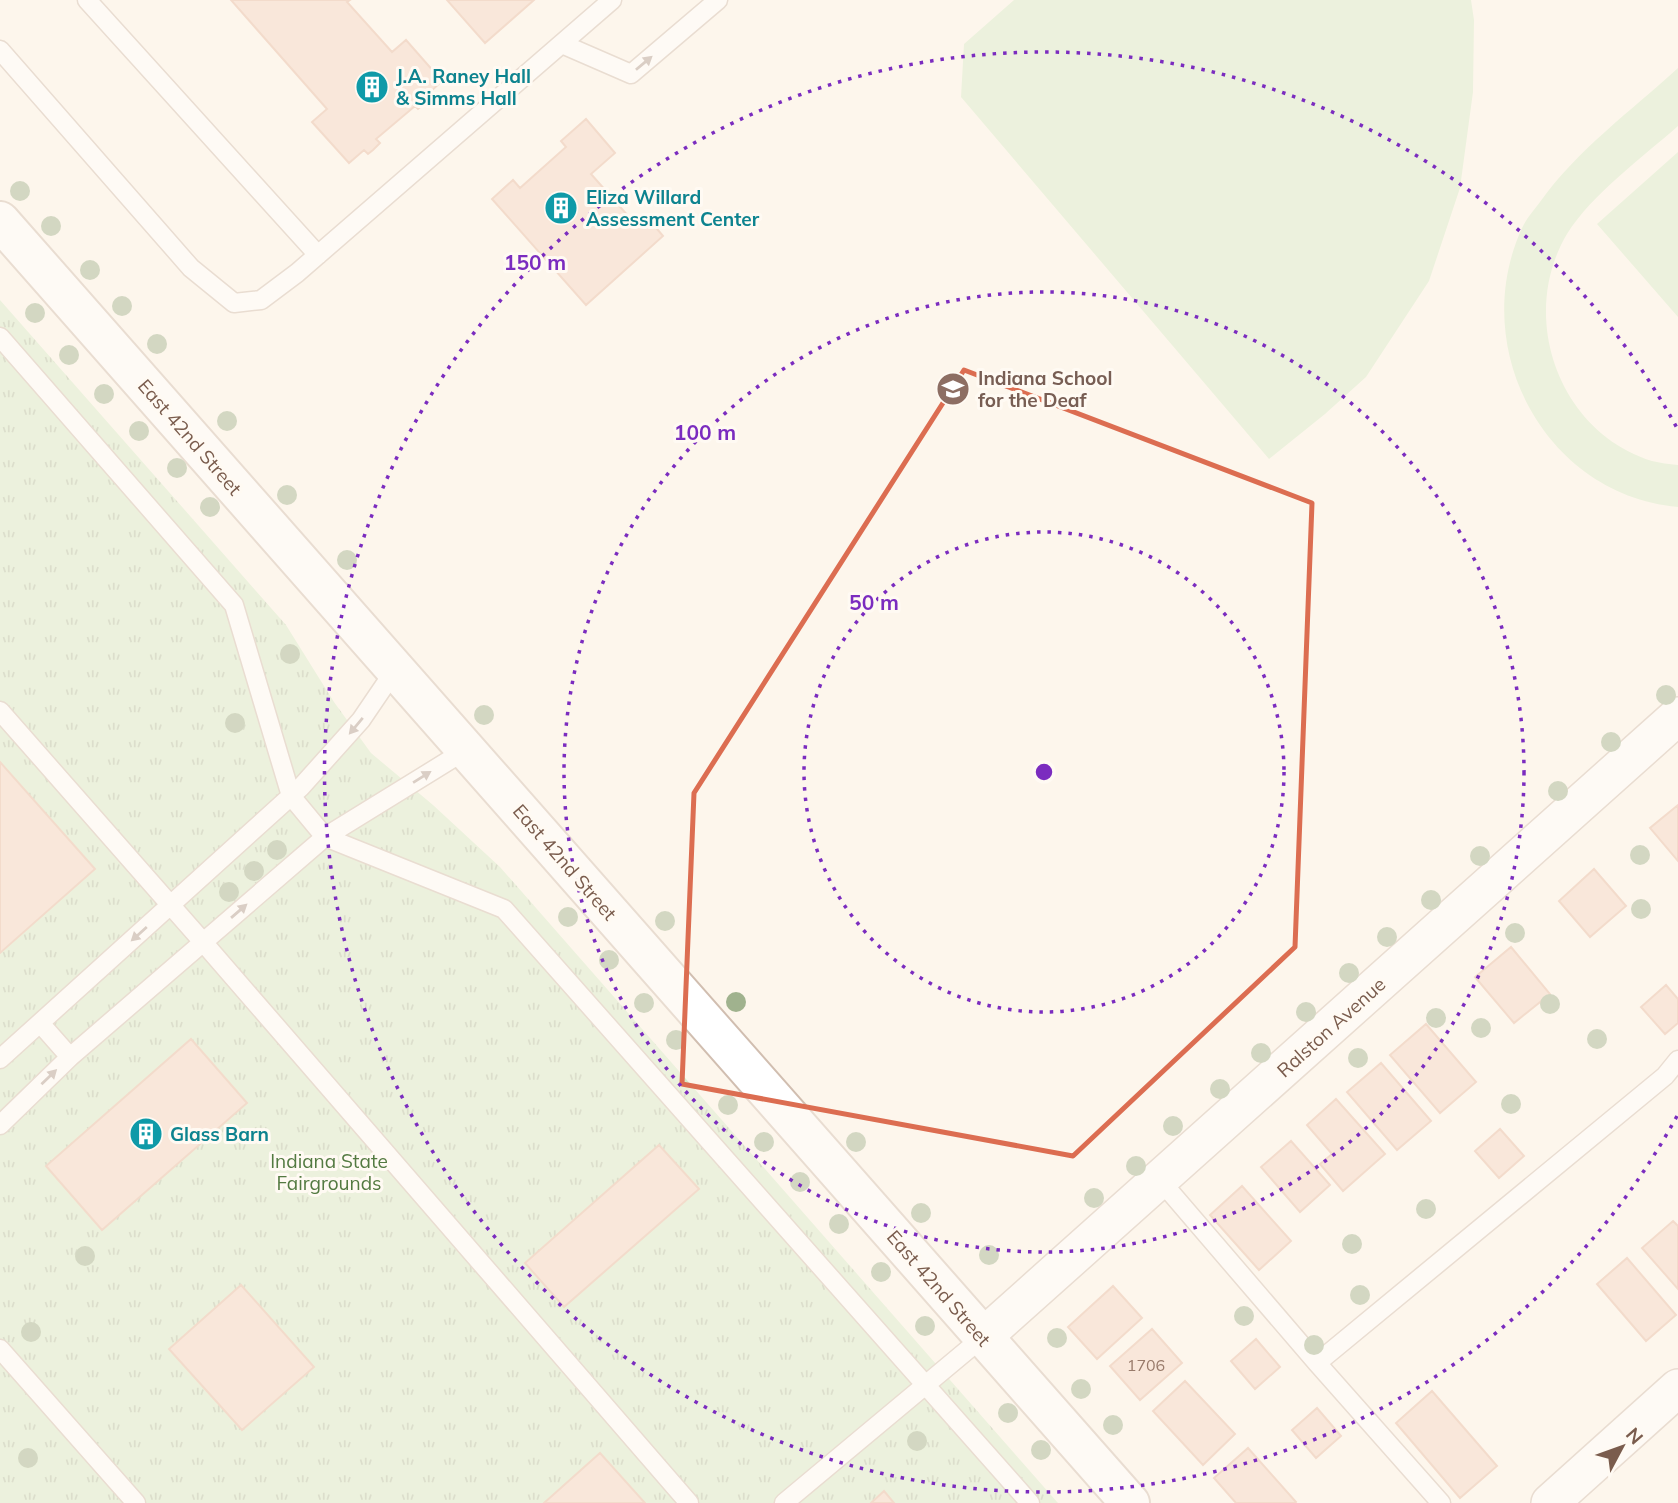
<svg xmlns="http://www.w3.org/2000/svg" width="1678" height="1503" font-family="Mulish,sans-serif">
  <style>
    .grass { fill: url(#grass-tufts) }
    .garden { fill: #d8ecc9 }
    .building { fill: #f3d5c3; stroke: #e6bba3; stroke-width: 2 }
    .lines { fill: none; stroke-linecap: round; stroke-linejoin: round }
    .service-casing { stroke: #d1beb0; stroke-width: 21 }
    .minor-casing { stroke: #d1beb0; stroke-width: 40 }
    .tertiary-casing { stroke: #d1beb0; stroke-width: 42 }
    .service { stroke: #fff; stroke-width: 18 }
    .minor { stroke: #fff; stroke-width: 37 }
    .tertiary { stroke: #fff; stroke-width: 38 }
    .tree { fill: #a0b28e }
    .oneway { fill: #af9d94 }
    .marked { fill: none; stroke: #dc6d51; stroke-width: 5; stroke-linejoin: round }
    .ring { fill: none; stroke: #7b2cbf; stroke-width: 3.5; stroke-dasharray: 3.5 7 }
    .labels { text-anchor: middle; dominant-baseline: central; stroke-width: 6; stroke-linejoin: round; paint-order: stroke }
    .number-label { font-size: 16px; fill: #987a6a }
    .culture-label { font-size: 19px; font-weight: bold; fill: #0d838f; stroke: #fffaf3; text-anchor: start }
    .education-label { font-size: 19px; font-weight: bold; fill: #785e54; stroke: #fffaf3; text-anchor: start }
    .street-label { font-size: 19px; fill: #7a5c4d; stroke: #fffaf3 }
    .park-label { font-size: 19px; fill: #537a41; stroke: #fffaf3 }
    .centre { fill: #7b2cbf; stroke: #fffaf3; stroke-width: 3.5 }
    .ring-label { font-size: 21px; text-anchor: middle; font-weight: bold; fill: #7b2cbf; stroke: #fffaf3; stroke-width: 6; stroke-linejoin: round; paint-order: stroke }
  </style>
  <defs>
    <pattern id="grass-tufts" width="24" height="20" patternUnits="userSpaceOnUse" patternTransform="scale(1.75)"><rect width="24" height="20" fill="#d8ecc9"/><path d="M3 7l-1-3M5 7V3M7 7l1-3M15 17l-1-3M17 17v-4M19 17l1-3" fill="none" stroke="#b4c2a5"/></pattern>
  </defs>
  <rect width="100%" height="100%" fill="#fdf6ec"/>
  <path class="grass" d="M0,300l286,325 48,77 37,51 62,52 67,62 558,636h-1058z"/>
  <path class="garden" d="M1014,0h457l3,20 -1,72 -13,96 -31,93 -63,96 -41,37 -56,45 -308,-362 3,-53z
    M1678,68v58c-35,31 -86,68 -111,108 -49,82 -9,198 85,227 8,2 17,3 26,4v42c-133,-12 -211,-159 -156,-279 4,-9 12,-18 18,-26 37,-52 91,-91 138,-134z
    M1678,152v165l-81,-93z"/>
  <path class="building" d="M231,0h119l-3,2 45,50 14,-12 36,41 -13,12 3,4 -14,12 -3,-3 -39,33 4,4 -7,7 -5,4 -4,-4 -15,13 -37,-41 15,-13z
    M447,0h87l-49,43z
    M586,119l29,34 -24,21 46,52 10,-9 16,19 -77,69 -94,-106 21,-19 7,8 46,-41 -5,-6z
    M0,762l95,107 -95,84z
    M1678,805v56l-28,-33z
    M1594,869l32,37 -36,31 -31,-36z
    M1511,947l39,47 -36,29 -39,-46z
    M1666,985l12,14v24l-13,11 -24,-27z
    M1426,1024l50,58 -36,31 -50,-58z
    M191,1039l56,64 -145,127 -56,-64z
    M1381,1063l50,58 -34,29 -50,-58z
    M1336,1099l49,55 -42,37 -23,-27 12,-10 -25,-29z
    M1500,1129l24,27 -25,22 -24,-27z
    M1291,1141l39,44 -30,27 -39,-45z
    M659,1145l40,44 -135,118 -39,-44z
    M1242,1186l49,55 -32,29 -49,-55z
    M1673,1221l5,5v63l-36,-41z
    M1627,1258l49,57 -30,26 -49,-57z
    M241,1285l73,82 -72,63 -73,-81z
    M1113,1286l29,32 -45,41 -29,-32z
    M1152,1329l30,34 -42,37 -30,-34z
    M1256,1339l24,28 -25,22 -24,-28z
    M1185,1381l50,53 -32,31 -50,-54z
    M1432,1391l65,75 -37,32 -64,-75z
    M1317,1408l24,28 -25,22 -24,-28z
    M1248,1448l48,54 -1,1h-59l-22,-25z
    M600,1453l45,50h-101z
    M884,1491l10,12h-23z"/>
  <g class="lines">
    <defs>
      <path id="service" d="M87,0l231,255
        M562,44l69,30 87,-74
        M0,50l191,218 43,35 27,-3 36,-27 315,-273
        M0,337l234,268 57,191 34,41 179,72 526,594
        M0,711l203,231 486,561
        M40,1023l30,34
        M0,1059l301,-272 60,-67 34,-50
        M0,1125l70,-68 255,-220 141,-87
        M1160,1180l157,183 124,140
        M0,1349l136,154
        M1317,1363l348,-287 13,-16
        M784,1503l199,-166"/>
      <path id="minor" d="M983,1337l695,-621
        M1550,1503l128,-115"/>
      <path id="tertiary" d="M0,221l1130,1282"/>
    </defs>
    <use href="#service" class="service-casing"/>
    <use href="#minor" class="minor-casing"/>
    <use href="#tertiary" class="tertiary-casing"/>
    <use href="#service" class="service"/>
    <use href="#minor" class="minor"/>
    <use href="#tertiary" class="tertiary"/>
  </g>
  <g class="tree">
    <circle cx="20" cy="191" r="10"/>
    <circle cx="51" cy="226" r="10"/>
    <circle cx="90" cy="270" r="10"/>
    <circle cx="122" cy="306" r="10"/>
    <circle cx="35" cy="313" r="10"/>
    <circle cx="157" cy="344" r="10"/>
    <circle cx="69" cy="355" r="10"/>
    <circle cx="104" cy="394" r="10"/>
    <circle cx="227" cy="421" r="10"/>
    <circle cx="139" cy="431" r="10"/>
    <circle cx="177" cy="468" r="10"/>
    <circle cx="287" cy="495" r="10"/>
    <circle cx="210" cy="507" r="10"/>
    <circle cx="347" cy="560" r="10"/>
    <circle cx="290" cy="654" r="10"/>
    <circle cx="1666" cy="695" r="10"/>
    <circle cx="484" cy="715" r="10"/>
    <circle cx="235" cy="723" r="10"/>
    <circle cx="1611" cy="742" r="10"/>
    <circle cx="1558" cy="791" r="10"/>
    <circle cx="277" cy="850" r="10"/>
    <circle cx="1640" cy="855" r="10"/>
    <circle cx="1480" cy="856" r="10"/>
    <circle cx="254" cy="871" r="10"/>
    <circle cx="229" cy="892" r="10"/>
    <circle cx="1431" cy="900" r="10"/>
    <circle cx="1641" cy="909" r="10"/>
    <circle cx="568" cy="917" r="10"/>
    <circle cx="665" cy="921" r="10"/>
    <circle cx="1515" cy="933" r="10"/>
    <circle cx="1387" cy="937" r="10"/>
    <circle cx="609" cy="960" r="10"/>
    <circle cx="1349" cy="973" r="10"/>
    <circle cx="736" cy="1002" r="10"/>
    <circle cx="644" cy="1003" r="10"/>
    <circle cx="1550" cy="1004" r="10"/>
    <circle cx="1306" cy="1012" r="10"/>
    <circle cx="1436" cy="1018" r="10"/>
    <circle cx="1481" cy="1028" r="10"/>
    <circle cx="1597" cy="1039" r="10"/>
    <circle cx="676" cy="1040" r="10"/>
    <circle cx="1261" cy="1053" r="10"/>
    <circle cx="1358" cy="1058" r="10"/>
    <circle cx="1220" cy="1089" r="10"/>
    <circle cx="1511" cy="1104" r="10"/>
    <circle cx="728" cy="1105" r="10"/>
    <circle cx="1173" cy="1126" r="10"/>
    <circle cx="764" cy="1142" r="10"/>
    <circle cx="856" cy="1142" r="10"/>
    <circle cx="1136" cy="1166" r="10"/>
    <circle cx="800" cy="1182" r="10"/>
    <circle cx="1094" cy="1198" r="10"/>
    <circle cx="1426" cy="1209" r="10"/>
    <circle cx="921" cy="1213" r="10"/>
    <circle cx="839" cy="1224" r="10"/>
    <circle cx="1352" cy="1244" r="10"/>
    <circle cx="989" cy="1255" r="10"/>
    <circle cx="85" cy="1256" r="10"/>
    <circle cx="881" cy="1272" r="10"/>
    <circle cx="1360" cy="1295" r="10"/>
    <circle cx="1244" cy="1316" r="10"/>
    <circle cx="925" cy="1326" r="10"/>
    <circle cx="31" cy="1332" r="10"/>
    <circle cx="1057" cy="1338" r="10"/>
    <circle cx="1314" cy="1345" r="10"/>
    <circle cx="1081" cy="1389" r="10"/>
    <circle cx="1008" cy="1413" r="10"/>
    <circle cx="1113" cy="1425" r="10"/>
    <circle cx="917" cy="1441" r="10"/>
    <circle cx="1041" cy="1450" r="10"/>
    <circle cx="28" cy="1458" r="10"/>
  </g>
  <defs><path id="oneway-solid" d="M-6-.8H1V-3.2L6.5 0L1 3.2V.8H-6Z" transform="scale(1.75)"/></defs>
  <g class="oneway">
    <use href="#oneway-solid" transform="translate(644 63) rotate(-40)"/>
    <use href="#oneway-solid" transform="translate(356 726) rotate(130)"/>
    <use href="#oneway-solid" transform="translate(422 777) rotate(-32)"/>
    <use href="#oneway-solid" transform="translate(239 911) rotate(-41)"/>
    <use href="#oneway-solid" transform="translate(139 934) rotate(138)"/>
    <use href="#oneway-solid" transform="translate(49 1077) rotate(-44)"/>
  </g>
  <path d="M0 0H1678V1503H0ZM964,370l348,133 -17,444 -222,209 -391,-72 12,-291z" fill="#fdf6ec" fill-opacity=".55" fill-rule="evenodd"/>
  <path class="marked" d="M964,370l348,133 -17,444 -222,209 -391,-72 12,-291z"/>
  <g class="ring">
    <circle cx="1044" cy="772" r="240"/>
    <circle cx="1044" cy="772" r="480"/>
    <path d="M1677 1116A720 720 0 1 1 1677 428"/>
  </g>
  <defs>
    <symbol id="building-disc" viewBox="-11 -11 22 22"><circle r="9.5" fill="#0f9aa8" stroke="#fffaf3"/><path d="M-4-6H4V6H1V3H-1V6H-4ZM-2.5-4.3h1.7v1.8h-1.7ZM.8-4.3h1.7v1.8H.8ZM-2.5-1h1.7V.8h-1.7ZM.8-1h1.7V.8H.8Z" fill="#fff"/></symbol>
    <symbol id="school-disc" viewBox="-11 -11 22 22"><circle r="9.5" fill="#8d6e63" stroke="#fffaf3"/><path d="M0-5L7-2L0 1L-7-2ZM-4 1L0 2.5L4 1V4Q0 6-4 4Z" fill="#fff"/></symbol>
  </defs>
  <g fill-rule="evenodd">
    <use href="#building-disc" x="353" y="68" width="38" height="38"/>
    <use href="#building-disc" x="542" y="189" width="38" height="38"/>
    <use href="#school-disc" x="934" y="370" width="38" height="38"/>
    <use href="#building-disc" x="127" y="1115" width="38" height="38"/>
  </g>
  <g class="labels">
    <g class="number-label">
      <text x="1146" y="1365">1706</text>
    </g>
    <g class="culture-label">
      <text x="396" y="76">J.A. Raney Hall<tspan x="396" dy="22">&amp; Simms Hall</tspan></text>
      <text x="586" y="197">Eliza Willard<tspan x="586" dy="22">Assessment Center</tspan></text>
      <text x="170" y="1134">Glass Barn</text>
    </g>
    <g class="education-label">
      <text x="978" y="378">Indiana School<tspan x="978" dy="22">for the Deaf</tspan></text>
    </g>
    <g class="street-label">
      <text transform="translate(190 437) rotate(49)">East 42nd Street</text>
      <text transform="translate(565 862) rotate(49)">East 42nd Street</text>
      <text transform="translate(1331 1027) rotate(-42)">Ralston Avenue</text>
      <text transform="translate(939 1288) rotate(49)">East 42nd Street</text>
    </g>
    <g class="park-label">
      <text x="329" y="1161">Indiana State<tspan x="329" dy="22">Fairgrounds</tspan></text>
    </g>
  </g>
  <circle cx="1044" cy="772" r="10" class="centre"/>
  <g class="ring-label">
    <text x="535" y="270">150 m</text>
    <text x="705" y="440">100 m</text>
    <text x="874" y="610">50 m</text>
  </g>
  <g transform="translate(1622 1447) rotate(49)" stroke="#fffaf3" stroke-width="5" paint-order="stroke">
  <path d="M0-5L12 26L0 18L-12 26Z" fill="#7a5c4d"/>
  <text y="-10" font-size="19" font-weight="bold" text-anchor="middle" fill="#7a5c4d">N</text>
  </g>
</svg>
